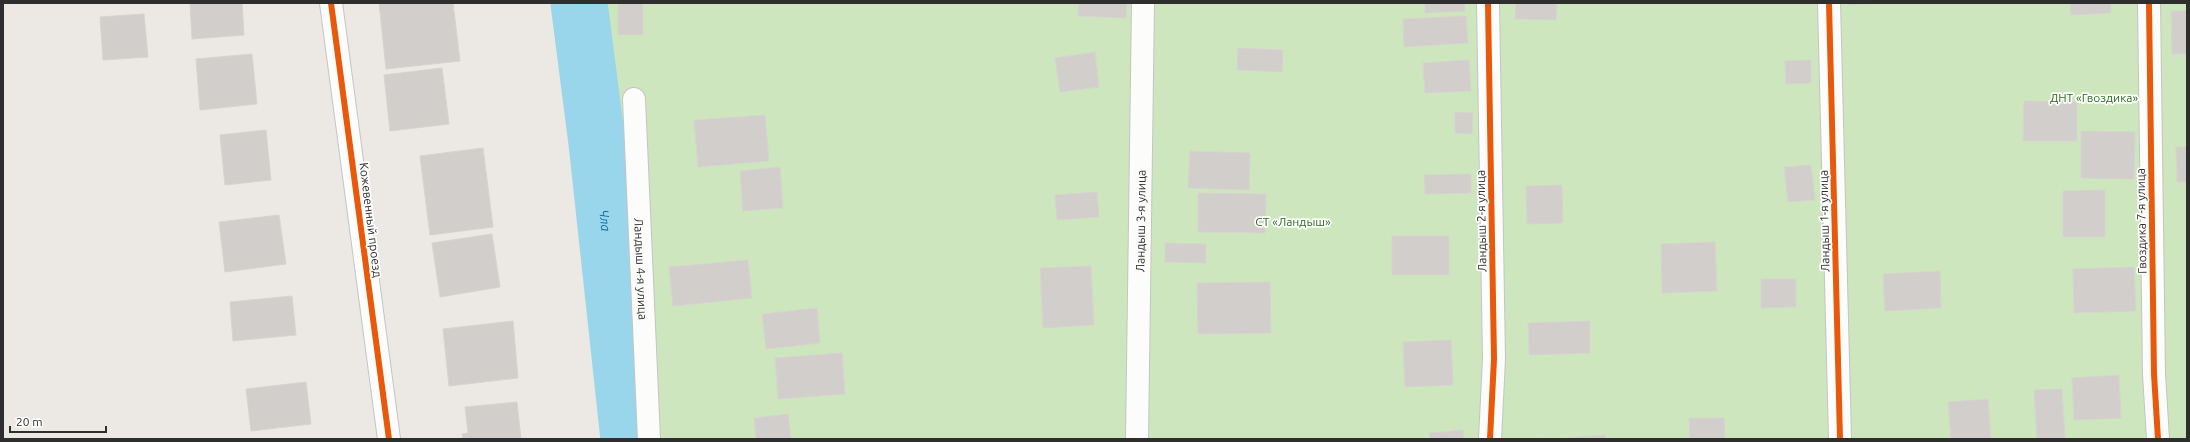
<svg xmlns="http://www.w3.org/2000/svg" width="2190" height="442" font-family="Ubuntu,sans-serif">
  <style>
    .green { fill: #cee6be }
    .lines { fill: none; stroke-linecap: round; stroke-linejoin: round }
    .river { stroke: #99d6ec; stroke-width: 57 }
    .building { fill: #d1cecb; stroke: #d7d4d0 }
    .minor-casing { stroke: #c5c4c5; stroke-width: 24 }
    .minor { stroke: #fcfcfb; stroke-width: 22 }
    .cycleway-casing { stroke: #fff; stroke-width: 8 }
    .cycleway { stroke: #e8590c; stroke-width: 6 }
    .labels { text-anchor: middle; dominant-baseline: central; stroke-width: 3.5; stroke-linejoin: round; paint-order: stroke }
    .park-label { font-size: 12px; fill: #2c6e1b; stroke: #fff }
    .street-label { font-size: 12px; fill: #2e2e2e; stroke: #fff }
    .water-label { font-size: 13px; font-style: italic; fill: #0d6fa3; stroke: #fff }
  </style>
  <rect width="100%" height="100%" fill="#ece8e4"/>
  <path class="green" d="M578,3h1609v436h-1538l-27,-253z"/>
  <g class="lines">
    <path class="river" id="s1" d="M579,3l18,140 32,296"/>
  </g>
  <path class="building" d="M190,3h52l2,32 -52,4z
    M379,3h74l7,58 -74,8z
    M618,3h25v32h-25z
    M1079,3h48l-1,15 -48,-2z
    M1425,3h40v8l-40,2z
    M1516,3h41l-1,17 -41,-1z
    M1848,3h41l-41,2z
    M2070,3h41v10l-40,2z
    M2171,11h16v43h-15z
    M144,14l4,43 -45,3 -3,-43z
    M1466,16l2,27 -64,4 -1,-28z
    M1238,48l45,2 -1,22 -45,-2z
    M1095,52l4,35 -39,5 -5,-34z
    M252,54l5,50 -57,6 -4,-51z
    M1469,60l2,31 -46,2 -2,-30z
    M1811,60v23l-25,1 -1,-23z
    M442,68l7,56 -59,7 -6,-56z
    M2024,101l53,1v39h-54z
    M1455,112l18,1 -1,21 -17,-1z
    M765,115l4,46 -71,6 -4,-47z
    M266,130l5,50 -46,5 -5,-50z
    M2081,131l54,1 -1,47 -53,-1z
    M2176,147h11v35h-10z
    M483,148l10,79 -63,8 -10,-79z
    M1190,151l60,2 -1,37 -61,-2z
    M1811,165l4,35 -27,2 -4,-35z
    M780,167l3,41 -40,3 -3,-40z
    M1471,174v19l-46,1 -1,-19z
    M1562,185l1,38 -36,1 -1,-38z
    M2105,190v47h-42v-46z
    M1097,192l2,25 -42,3 -2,-25z
    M1198,193l68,1 -1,39 -67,-1z
    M279,215l7,49 -61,8 -6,-50z
    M492,234l8,53 -60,10 -8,-54z
    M1392,236h57v39h-57z
    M1715,242l2,49 -55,2 -1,-49z
    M1165,243l41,1v19l-41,-1z
    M748,260l4,38 -79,8 -4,-39z
    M1091,266l3,59 -51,3 -3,-60z
    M2134,267l2,44 -62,2 -1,-44z
    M1940,271l1,37 -56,3 -2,-37z
    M1761,279h35v28l-35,1z
    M1270,282l1,51 -73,1 -1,-51z
    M292,296l4,39 -63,6 -3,-39z
    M817,308l3,35 -54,6 -4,-35z
    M513,321l5,57 -69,8 -6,-57z
    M1590,321v32l-61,2 -1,-32z
    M1451,340l2,45 -48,2 -2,-45z
    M842,353l3,41 -67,5 -3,-41z
    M2119,375l2,43 -47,2 -2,-42z
    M306,382l5,42 -60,7 -5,-42z
    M2062,389l3,50h-28l-3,-49z
    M1988,399l3,40h-40l-3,-37z
    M517,402l4,37h-58l-1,-5 6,-1 -3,-26z
    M788,414l3,25h-35l-2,-21z
    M1689,418h35l1,21h-35z
    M1463,430l1,9h-34l-1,-6z
    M1605,435l1,4h-51z
    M1547,438l1,1h-28z"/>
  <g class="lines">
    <defs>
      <g id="minor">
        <path d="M331,3l58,436"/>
        <path d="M1488,3l6,356 -4,80"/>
        <path d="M1829,3l11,436"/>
        <path d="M2149,3l5,371 4,65"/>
        <path id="s2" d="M634,99l15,340"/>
        <path id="s3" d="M1137,439l6,-436"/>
      </g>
    </defs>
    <use href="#minor" class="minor-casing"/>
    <use href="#minor" class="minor"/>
    <defs>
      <path id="cycleway" d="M331,3l58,436
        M1488,3l6,356 -4,80
        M1829,3l11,436
        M2149,3l5,371 4,65"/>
    </defs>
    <use href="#cycleway" class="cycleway-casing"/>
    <use href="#cycleway" class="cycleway"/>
  </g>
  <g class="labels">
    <g class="park-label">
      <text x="2094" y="97">ДНТ «Гвоздика»</text>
      <text x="1293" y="221">СТ «Ландыш»</text>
    </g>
    <g class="street-label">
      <text transform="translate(371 220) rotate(83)">Кожевенный проезд</text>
      <text stroke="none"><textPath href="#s3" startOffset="218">Ландыш 3-я улица</textPath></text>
      <text transform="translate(1481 221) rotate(-91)">Ландыш 2-я улица</text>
      <text transform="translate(1824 221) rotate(-91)">Ландыш 1-я улица</text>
      <text transform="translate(2141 221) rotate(-91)">Гвоздика 7-я улица</text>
      <text stroke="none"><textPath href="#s2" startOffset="170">Ландыш 4-я улица</textPath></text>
    </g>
    <g class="water-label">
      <text stroke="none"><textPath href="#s1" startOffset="219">Чла</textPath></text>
    </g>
  </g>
  <rect width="2190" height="442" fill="none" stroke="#2e2e2e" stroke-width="8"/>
  <path d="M10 426v6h96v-6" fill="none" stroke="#2e2e2e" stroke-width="2"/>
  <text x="16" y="426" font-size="12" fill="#2e2e2e" stroke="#ffffff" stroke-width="3" paint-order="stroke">20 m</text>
</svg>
